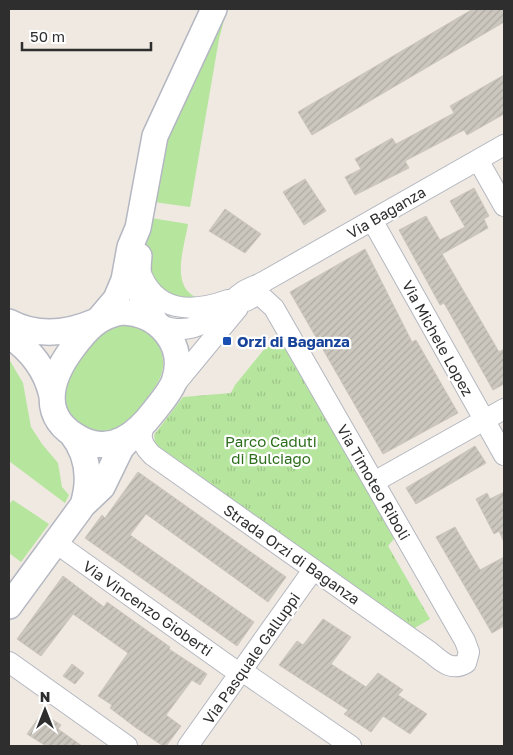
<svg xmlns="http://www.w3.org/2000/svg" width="513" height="755" font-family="'Golos Text',sans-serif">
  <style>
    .grass { fill: #b6e59e }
    .park { fill: url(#park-tufts) }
    .building { fill: url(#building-hatch); stroke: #cbc5ba }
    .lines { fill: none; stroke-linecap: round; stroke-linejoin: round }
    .minor-casing { stroke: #b4b7c1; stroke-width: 22 }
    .tertiary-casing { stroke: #b4b7c1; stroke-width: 28 }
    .minor { stroke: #fff; stroke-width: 20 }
    .tertiary { stroke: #fff; stroke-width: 25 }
    .transit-dot { fill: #1a4fb4; stroke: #fff; stroke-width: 2 }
    .labels { text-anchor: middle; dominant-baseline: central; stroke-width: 4.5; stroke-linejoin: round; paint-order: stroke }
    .street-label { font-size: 15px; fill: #2e2e2e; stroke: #fff }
    .transit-label { font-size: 15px; font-weight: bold; fill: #164399; stroke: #fff; text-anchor: start }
    .park-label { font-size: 15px; fill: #2c6e1b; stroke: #fff }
  </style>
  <defs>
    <pattern id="park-tufts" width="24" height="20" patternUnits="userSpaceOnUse" patternTransform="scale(1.25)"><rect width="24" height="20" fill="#b6e59e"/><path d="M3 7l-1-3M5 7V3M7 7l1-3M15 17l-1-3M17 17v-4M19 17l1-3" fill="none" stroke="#9dc588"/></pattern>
    <pattern id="building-hatch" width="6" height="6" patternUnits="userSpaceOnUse" patternTransform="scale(1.25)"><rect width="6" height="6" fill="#cbc7bf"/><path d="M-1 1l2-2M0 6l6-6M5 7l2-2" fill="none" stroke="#afaba4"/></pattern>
  </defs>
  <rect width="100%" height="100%" fill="#efe9e1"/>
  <path class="grass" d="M227,9l-8,30 -29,168 -36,-5 10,-55 25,-62z
    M151,218l37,6c-3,21 -18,60 7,73v4l-24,-3 -21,-21 -5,-26z
    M128,325c22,4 40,23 34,47 -2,9 -9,18 -15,26 -15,22 -37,46 -65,27 -31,-21 -13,-50 4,-73 5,-6 10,-15 17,-20 8,-5 16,-7 25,-7z
    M9,359l14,24 8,44 11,17 16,19 4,24 7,8 -4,8 -56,-42z
    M13,500l36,24 -28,38 -12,-9v-49z"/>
  <path class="park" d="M289,343l102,191 5,-2 2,2 -10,12 42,73 -17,10 -256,-176 -3,-18 29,-38 48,-4 4,-8 31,-38z"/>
  <path class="building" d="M473,9h31v13l-192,113 -14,-23z
    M504,75v39l-37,21 -3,-5 -59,31 4,7 -54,27 -10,-18 16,-8 -6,-10 37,-21 4,6 58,-31 -4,-7z
    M305,179l21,32 -22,14 -21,-33z
    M474,188l15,28 -5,3 4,9 -46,26 57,98 5,-3v35l-11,6 -49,-87 -4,2 -41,-75 27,-14 14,24 25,-13 -15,-26z
    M225,209l36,25 -16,19 -36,-22z
    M365,249l47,93 4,-2 42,73 -75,41 -93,-162z
    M475,446l11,17 -70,41 -10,-16z
    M138,472l148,105 -18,25 -122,-88 -16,21 124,87 -17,24 -152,-108 17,-23 3,3z
    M504,492v50l-5,-11 -5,3 -18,-35 11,-6 3,6z
    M455,527l25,43 24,-13v69l-12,7 -56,-96z
    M63,576l41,31 3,-5 63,45 -1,2 38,25 -7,11 -8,-5 -26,35 15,11 -15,20h-3l-28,-19 -25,-19 2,-3 -14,-9 30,-43 -55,-39 -32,42 -24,-17z
    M323,619l28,18 -20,27 35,23 12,-14 25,17 -5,5 29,19 -17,20 -27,-18 -12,16 -27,-18 4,-4 -69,-45 18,-24 6,4z
    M72,664l12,9 -9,11 -12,-8z
    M42,713l19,12 -3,4 24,17h-36l-19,-12z"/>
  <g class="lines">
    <defs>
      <path id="minor" d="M478,160l26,46
        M372,220l132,235
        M140,271c15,42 52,42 88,29
        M160,325c40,15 56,-14 84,-34 7,-4 14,-6 21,-10l239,-136
        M172,388l66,-80
        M146,423c-8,12 -4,22 6,32l278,197c11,9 21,20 36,11l3,-11 -4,-11 -191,-333 -13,-12h-6l-9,5
        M374,482l130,-73
        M56,543l184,131
        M9,662l118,84
        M242,671l109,75
        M188,746l125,-176"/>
      <path id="tertiary" d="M139,256c-3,24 1,46 16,65
        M122,312c37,1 65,33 52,70 -4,10 -12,19 -19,28 -18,24 -43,45 -74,29 -42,-21 -32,-59 -9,-90 14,-19 26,-33 50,-37z
        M99,319l17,-20 8,-19 6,-33 8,-19 17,-92 59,-127
        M9,322c28,15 57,12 85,0
        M9,335c22,16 37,34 43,61
        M71,433c17,21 20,46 12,72
        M9,606l74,-101 19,-18 19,-39 12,-13"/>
    </defs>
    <use href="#minor" class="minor-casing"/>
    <use href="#tertiary" class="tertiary-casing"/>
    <use href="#minor" class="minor"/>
    <use href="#tertiary" class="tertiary"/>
  </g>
  <rect class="transit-dot" x="222" y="336" width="10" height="10" rx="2.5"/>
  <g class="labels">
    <g class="street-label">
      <text transform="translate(386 212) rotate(-30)">Via Baganza</text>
      <text transform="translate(438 338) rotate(61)">Via Michele Lopez</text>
      <text transform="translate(374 482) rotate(60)">Via Timoteo Riboli</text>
      <text transform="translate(292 554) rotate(35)">Strada Orzi di Baganza</text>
      <text transform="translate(148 608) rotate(35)">Via Vincenzo Gioberti</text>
      <text transform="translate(251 658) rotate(-55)">Via Pasquale Galluppi</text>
    </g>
    <g class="transit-label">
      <text x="237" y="341">Orzi di Baganza</text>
    </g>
    <g class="park-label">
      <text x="271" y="441">Parco Caduti<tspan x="271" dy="17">di Bulciago</tspan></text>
    </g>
  </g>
  <rect width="513" height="755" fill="none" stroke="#2e2e2e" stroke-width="20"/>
  <g transform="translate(45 710)" stroke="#ffffff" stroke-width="4" paint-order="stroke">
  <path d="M0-4L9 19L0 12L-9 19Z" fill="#2e2e2e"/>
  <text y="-8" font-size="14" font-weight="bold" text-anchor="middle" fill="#2e2e2e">N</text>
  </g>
  <path d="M22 42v8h129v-8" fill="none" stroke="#2e2e2e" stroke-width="2.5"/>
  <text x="30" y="42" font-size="15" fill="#2e2e2e" stroke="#ffffff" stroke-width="4" paint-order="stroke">50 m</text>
</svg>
